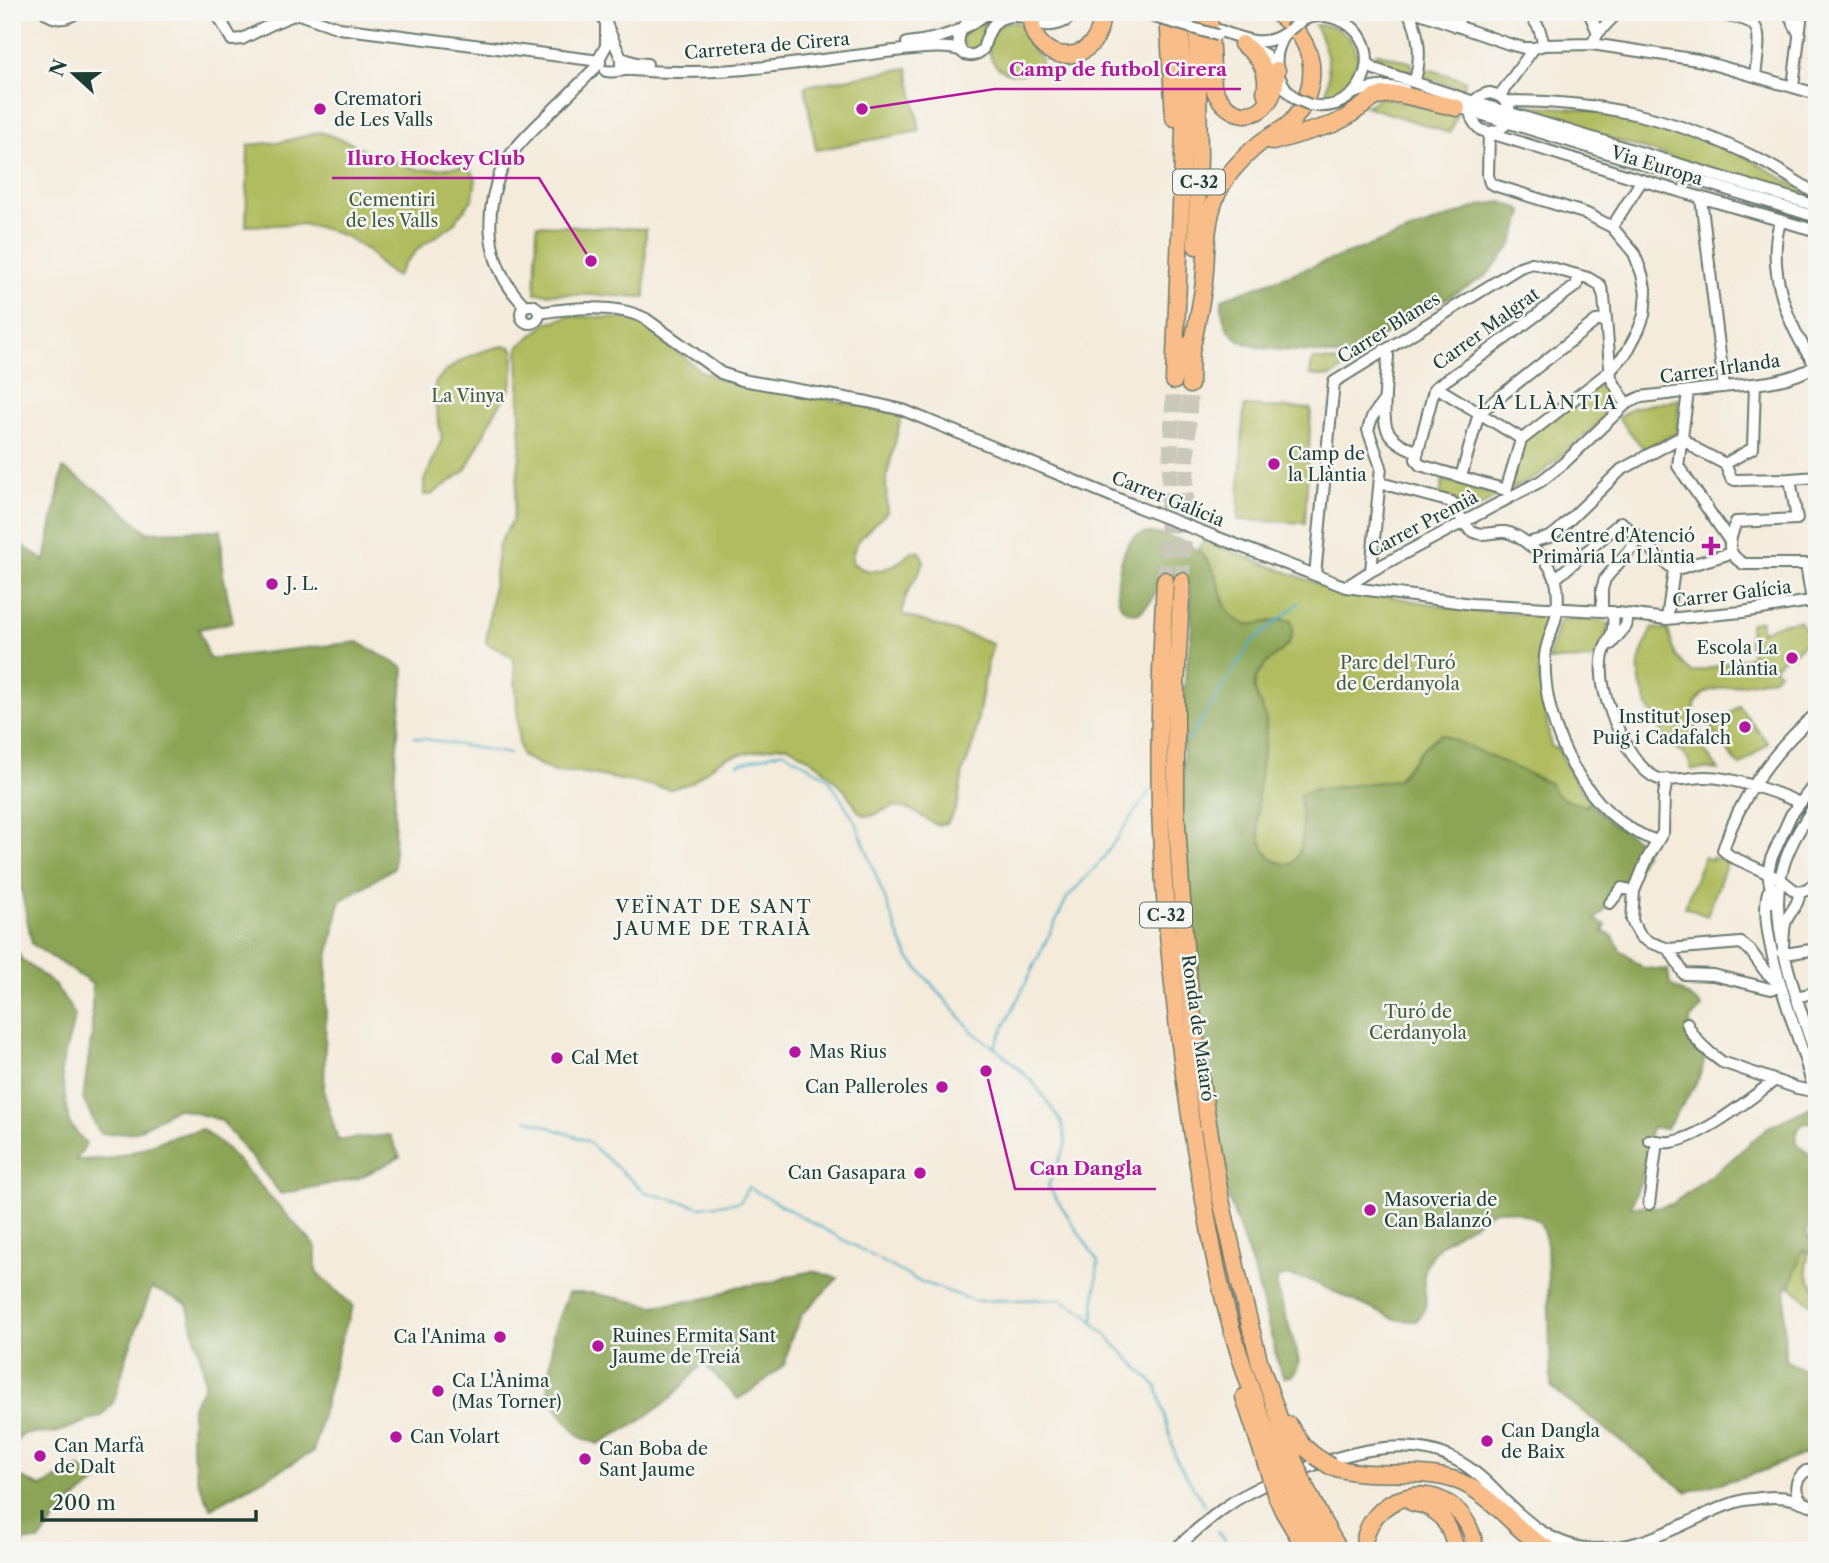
<svg xmlns="http://www.w3.org/2000/svg" width="1829" height="1563" font-family="'Libre Caslon Text',serif">
  <style>
    .green { fill: #b0bc5e; stroke: #687c49; stroke-width: 2 }
    .forest { fill: #8ca455; stroke: #567044; stroke-width: 2 }
    .lines { fill: none; stroke-linecap: round; stroke-linejoin: round }
    .stream { stroke: #46acc5; stroke-width: 2 }
    .highway-tunnel { stroke: #c9c8ba; stroke-width: 16; stroke-dasharray: 16 8; stroke-linecap: butt }
    .minor-casing { stroke: #6a7a6e; stroke-width: 14 }
    .highway-casing { stroke: #6a7a6e; stroke-width: 19 }
    .minor { stroke: #fff; stroke-width: 10 }
    .highway { stroke: #f8bd89; stroke-width: 16 }
    .minor-bridge-casing { stroke: #6a7a6e; stroke-width: 14; stroke-linecap: butt }
    .highway-bridge-casing { stroke: #6a7a6e; stroke-width: 19; stroke-linecap: butt }
    .minor-bridge { stroke: #fff; stroke-width: 10 }
    .highway-bridge { stroke: #f8bd89; stroke-width: 16 }
    .poi-dot { fill: #b5179e; stroke: #f6f6f2; stroke-width: 2.5 }
    .labels { text-anchor: middle; dominant-baseline: central; stroke-width: 5; stroke-linejoin: round; paint-order: stroke }
    .shield { fill: #f6f6f2; stroke: #60746d; stroke-width: 2 }
    .shield-label { font-size: 16px; font-weight: bold; fill: #1f3d34 }
    .street-label { font-size: 18px; fill: #1f3d34; stroke: #f6f6f2 }
    .poi-label { font-size: 18px; fill: #1f3d34; stroke: #f6f6f2; text-anchor: start }
    .park-label { font-size: 18px; fill: #435d3e; stroke: #f6f6f2 }
    .neighbourhood-label { font-size: 19px; letter-spacing: 2px; fill: #1f3d34; stroke: #f6f6f2 }
    .leader { fill: none; stroke: #b5179e; stroke-width: 2.5 }
    .callout-dot { fill: #b5179e; stroke: #f6f6f2; stroke-width: 2.5 }
    .callout-label { font-size: 19px; text-anchor: middle; font-weight: bold; fill: #b5179e; stroke: #f6f6f2; stroke-width: 5; stroke-linejoin: round; paint-order: stroke }
  </style>
  <rect width="100%" height="100%" fill="#f6f6f2"/>
  <filter id="ink" filterUnits="userSpaceOnUse"><feTurbulence type="fractalNoise" baseFrequency=".0143" numOctaves="2"/><feDisplacementMap in="SourceGraphic" scale="14" xChannelSelector="R" yChannelSelector="G"/><feConvolveMatrix kernelMatrix="1 2 1 2 8 2 1 2 1" color-interpolation-filters="sRGB"/></filter>
  <filter id="wash" filterUnits="userSpaceOnUse"><feTurbulence type="fractalNoise" baseFrequency=".00686" numOctaves="4" result="noise"/><feDisplacementMap in="SourceGraphic" scale="28" xChannelSelector="R" yChannelSelector="G"/><feGaussianBlur stdDeviation="1.57" result="paint"/><feColorMatrix in="noise" values="0 0 0 0 0 0 0 0 0 0 0 0 0 0 0 0 0 1.4 0 .05"/><feComposite in="paint" operator="in"/></filter>
  <g filter="url(#wash)">
    <rect width="100%" height="100%" fill="#f4ebdb"/>
    <path class="green" d="M992,12h12l-29,39 -10,-2 -4,-11 3,-4z
      M1006,22c12,-1 16,2 22,12l-1,2 7,15 8,8 -4,9c-7,1 -13,7 -22,6 -30,-1 -37,-39 -10,-52z
      M1315,25c51,-3 59,62 9,74 9,-27 4,-50 -9,-74z
      M1378,53l34,10 -1,8 -4,1 -27,-8 -4,-3 -1,-7z
      M908,68l12,63 -104,19 -11,-64z
      M1424,68l41,12v6l-2,2h-4l-31,-10 -5,-3z
      M1383,97l74,17 -7,19 -85,-27z
      M1513,104l79,6 79,17 73,29 66,38 -5,4 -289,-88 -3,-2z
      M320,132l32,11 17,11 51,16 49,-4 7,13 -3,19 -20,27 -33,22 -16,17 -8,13 -18,-14 -8,-11 -23,-15 -22,-8 -24,-5 -55,2 2,-81 33,-3z
      M537,225l109,4 -1,68 -110,-4z
      M570,316l62,3 19,9 49,43 31,12 50,7 121,24 -16,65 1,33c-13,14 -36,28 -35,50 19,18 44,5 60,-11l8,1 4,10c-7,17 -23,34 -21,53l84,26 6,4 -6,20 -13,77 -11,30 -5,30 -4,10 -7,11 -11,2 -25,-15 -17,-4 -23,10 -7,-1 -6,-4 -12,-19 -27,-27 -31,-19h-10l-50,11 -9,4 -28,22 -21,6 -85,-16 -31,-1 -32,-16 -3,-11 -5,-86c-7,-7 -20,-11 -28,-16l13,-99 14,-25 8,-74 -3,-98 29,-24z
      M503,346l8,1 3,4 -1,25 -3,13 -15,23 -30,59 -34,24h-7v-14l18,-42 -7,-36v-20c16,-21 43,-32 68,-37z
      M1312,359l27,3 3,7 -11,8 -21,-2z
      M1606,380l13,25 -82,72 -28,13 13,-49z
      M1679,399l-2,34 -33,16 -26,-31 14,-10z
      M1244,406l67,3 -6,114 -67,-3z
      M1443,480l55,16 -32,19 -11,-15 -15,-5z
      M1203,541l116,43 141,25 89,7 -9,30 -1,27 12,74 7,2 12,24 18,27 -1,7c-15,-5 -32,-6 -37,-23l-109,-50 -17,13 -27,33 -84,10c-3,13 -8,27 -10,41 -1,13 -2,22 -10,33 -58,4 -28,-106 -27,-137 1,-16 -15,-31 -10,-47 4,-15 20,-25 32,-35l-5,-27c-9,2 -18,6 -27,7 -28,4 -33,-27 -39,-47 -4,-10 -10,-20 -19,-27z
      M1562,619l41,2 6,4 -10,34 -51,1 11,-39z
      M1761,621v11l21,-9 17,-2 13,16 -21,19 -3,-2 -14,13 5,5 -6,6c-15,3 -29,6 -44,9 -7,1 -16,2 -22,5 -18,9 -15,30 -5,44l-5,5 22,29 -16,-1 -12,1c-3,-18 -8,-13 -19,-25 -16,-17 -39,-62 -32,-86 2,-10 9,-20 12,-31l16,2 8,26 16,17 60,-17 -3,-11 1,-22z
      M1739,706l29,37 -28,23 -30,-37z
      M1704,857l8,3 1,-3 14,5 -20,54 -23,-9z
      M1803,1249l6,4 -3,13 2,10 9,15v18l-27,-23z"/>
    <path class="forest" d="M1501,202l18,6 4,5 -11,32 -26,31 -91,52 -46,30c-13,-2 -26,-5 -38,-6 -39,-4 -92,3 -89,-53l260,-94z
      M63,468l47,31 37,33 74,-2 2,44 10,48 -34,7 10,30 149,-17 46,26 -9,101 -1,99 -54,33 -13,62 -3,130 14,47 52,-5 10,22 -41,21 -78,16 -60,-74 -44,-12 -42,24 -35,2 -17,-35 9,-66v-49l-60,-40 -14,-71 -6,-10v-325l33,23z
      M1149,533c30,2 58,17 68,46 5,15 6,34 22,42 17,10 34,-6 52,0 9,32 -29,33 -36,61 -3,14 11,26 11,41 1,31 -33,146 27,141 15,-21 8,-44 7,-69l13,-5 84,-10 27,-33 17,-13 110,50c4,16 21,18 36,22l1,-6 21,22 35,22 1,7 -14,33 -4,-1v4l-32,33 11,5 -3,7 10,4 7,14 23,18 25,2 2,14 31,21 1,2 -13,14c4,9 11,20 14,30 7,22 -25,59 -37,78l-14,-2c-5,12 -4,14 -4,26l3,1 -20,52 29,1 12,-3 58,-43 38,-34 45,-21 4,10v7c-17,-4 -24,8 -19,23l19,13v66l-2,1 -4,-5 -4,12 7,14 -5,6 -6,-3 -13,36 -3,-1 -3,33 1,42 32,16v73l-60,24 -70,19 -136,-105 -4,-143 -7,-23c-12,-5 -33,-15 -47,-10 -6,2 -12,9 -18,12 -20,13 -44,22 -50,47 -6,20 10,34 -9,51l-16,-1 -8,-2 -83,-38 -24,-5 -8,4v8l22,73 -2,9 -5,7 -8,1 -4,-7 -25,-96 -32,-92 -26,-195 -14,-172 1,-127 8,-63 -2,-32 -2,-8 -11,-10 -9,-1 -7,4 -9,22 -13,13c-5,0 -12,0 -16,-5 -12,-12 -2,-60 10,-70 5,-4 11,-4 16,-5z
      M12,939l9,20 34,26 20,30 -14,54 8,54 17,21 -10,16 31,-1 29,-8 32,-13 34,-9 23,18 91,100v25l37,34 -13,37 -27,109 -102,56 -13,-27 -7,-40 1,-35 12,-19 -1,-19 -16,-64 -35,-16 -23,61 -15,52 -12,15 -47,17 -31,1 -12,11z
      M813,1271l25,7 -36,36 -12,26 -5,24 -28,23 -19,12 -35,-36 -33,36 -34,25 -38,20 -18,-7 -20,-23 -12,-20 5,-61 15,-40h25l61,13 43,-6 19,-4 20,-9 38,-5 15,-6z
      M80,1467l17,15 -31,25 -27,34h-14l-4,10h-9v-78l29,14z"/>
    <g class="lines">
      <path class="stream" d="M414,737l96,17
        M1187,742l65,-100 47,-39
        M738,764l45,-13 44,26 29,45 44,117 9,19 66,76 27,19 31,29 29,41 4,21 -18,42 50,76 -5,60 64,65 19,72 29,47
        M994,1048l73,-150 35,-38 48,-70
        M527,1119l60,22 58,51 56,15 39,-5 8,-15 168,93 59,21 85,-2 27,15 6,8
        M1217,1531l18,20"/>
    </g>
  </g>
  <g filter="url(#ink)">
    <g class="lines">
      <path class="highway-tunnel" d="M1165,580l9,-199
        M1182,581l8,-196"/>
      <defs>
        <path id="minor" d="M45,12c10,9 22,8 32,0
          M216,12l16,28 10,-1 34,-17 20,-8
          M293,12l46,16 261,33
          M601,12l20,46v7
          M1139,12l22,7
          M1408,12c12,19 14,49 6,70
          M1417,12l92,32 15,4h10l10,-3 48,-1 106,16 119,34
          M1529,12l10,16 5,17
          M1589,12l9,21
          M1704,12c57,10 59,4 51,64
          M1788,12l11,22
          M1028,19c17,10 35,8 48,-7
          M1298,23c11,-7 24,-9 36,-5 56,16 35,99 -24,87
          M1456,26l5,-10 6,-4
          M1215,29c25,8 46,21 70,4
          M1289,30c-19,22 -16,50 7,69
          M907,43c29,-3 58,-11 81,-31
          M1592,44l6,-11 20,-21
          M1250,46l16,9 10,13
          M961,51c-8,-15 5,-27 14,-39
          M621,58l15,5 11,1
          M1367,62l7,7 100,33 343,104
          M606,71c8,2 17,-2 26,-1 88,8 175,-9 263,-19 15,-2 50,-6 64,-1 7,3 1,4 10,5 5,1 10,-2 14,-6 7,-25 14,-37 42,-32
          M1793,87l9,-75
          M1354,93c18,-6 32,-9 51,-3
          M1500,95l34,-47
          M1506,101c90,0 164,15 246,55 14,7 29,15 42,24 8,4 15,10 23,14
          M1454,106l363,111
          M1489,132l-1,43 2,8 7,3 90,28 25,13 22,26 8,21 4,19 -2,22 -5,14 -12,23 -17,19 -89,69 -15,50
          M1489,132c27,-2 28,-34 1,-39 -21,4 -26,23 -9,37l170,53 166,48
          M1701,198l23,189
          M1780,222c-14,48 8,106 37,145
          M1612,227l30,-47
          M521 314a9 9 0 1 1 18 0a9 9 0 1 1-18 0Z
          M525,306c-30,-30 -40,-68 -32,-109 3,-14 8,-29 16,-40 14,-20 32,-35 49,-52 14,-13 28,-28 42,-42v-6l6,-11v-24
          M539,313c32,-5 78,-10 107,6l75,54 21,7 126,22 35,8 235,97 208,80 126,17 130,7 65,8 75,-7 75,-12
          M1384,350l4,6c-1,17 -7,60 -1,73 4,11 20,19 31,23
          M1436,387l81,49 4,4
          M1688,392l-10,74 51,74
          M1681,437l17,13 27,14
          M1725,464l6,14 4,2 55,-1 7,40 -61,3c-7,19 -12,31 8,42h62l6,37 5,10
          M1725,464l28,-16 2,-64
          M1461,477l18,-64 117,-92 10,-1
          M1790,479l27,-2
          M1380,483l72,19c6,9 12,26 22,30 10,5 21,-1 31,0 16,2 41,26 48,41 6,12 6,34 2,47 -3,12 -9,23 -10,36 -4,70 42,163 112,185
          M1506,490l-86,-25 -4,-6 18,-69 2,-3 51,-35 90,-67v-10
          M1527,543l23,-6 8,-6 63,-61 60,-33
          M1371,571l10,-104 -13,-37 4,-13 13,-18
          M1315,575l19,-193 186,-115 12,-4 5,1 51,14 12,7 4,12 7,81 15,26
          M1555,579l66,-57 53,48 57,-17
          M1346,587l25,-16 170,-90 23,-18 62,-59 15,-7c27,-3 54,-7 81,-10 33,-3 66,-4 95,-22
          M1602,611v-22l3,-10 34,-40
          M1613,612c0,5 1,11 0,16 -1,7 -5,13 -8,20 -3,8 -4,17 -3,26 0,27 29,96 57,105 12,3 34,-2 47,-2 23,0 72,15 93,26
          M1667,619l7,-49
          M1611,644l15,-18 2,-12
          M1667,779l-3,16 -1,37 -16,27 -13,32 -2,29 2,5 7,12 8,5 20,7 72,-6 9,7 15,21 16,15
          M1817,802c-16,24 -32,49 -37,78 -10,54 20,127 37,179
          M1796,891c11,2 14,-3 21,-11
          M1768,892c-10,37 21,118 33,155 6,17 10,35 16,52
          M1773,902l-5,-29 3,-14 20,-44 26,-34
          M1610,903l12,-15 12,3
          M1783,945c1,-7 0,-17 3,-24 4,-10 13,-16 13,-27l-19,-15 -50,-23 -7,-6c17,-54 52,-101 94,-137
          M1669,949l15,25 29,1 58,14 10,-3
          M1782,952l3,2 32,-5
          M1796,997l21,-5
          M1687,1023c5,15 22,30 35,39l75,26 20,4
          M1649,1140c8,1 15,3 22,2 32,-5 77,-42 103,-61
          M1649,1204l8,-63
          M1295,1472c48,-18 109,-38 159,-13 19,9 35,25 49,40 24,23 46,43 80,49 42,6 85,-16 121,-33 13,-6 27,-12 40,-15 15,-2 33,-5 48,-1 9,2 16,7 25,7
          M1802,1501c-9,-10 -7,-22 4,-30l11,-1
          M1173,1551c32,-29 62,-56 103,-71"/>
        <path id="highway" d="M1168,12l6,106
          M1209,12l4,74c9,29 43,40 58,11 5,-9 4,-18 6,-27
          M1031,21c5,47 73,46 70,-9
          M1242,44c16,11 28,27 23,48
          M1273,142l61,-18 13,-7 27,-19 9,-3 16,-1 58,14
          M1196,246l3,-88 -2,-146
          M1191,351c5,-23 10,-46 13,-69 3,-29 1,-58 12,-85 9,-22 26,-39 44,-54 8,-6 18,-11 27,-17 19,-17 28,-44 23,-68 -5,-20 -19,-36 -36,-46
          M1174,381l10,-250 -4,-119
          M1190,385l1,-43
          M1165,580c-4,76 -7,152 -5,228 4,110 16,219 33,328 9,52 17,105 29,156 14,60 36,120 60,176
          M1182,581l-6,105v123l9,138 13,115 22,133 22,98 18,71 34,96
          M1244,1397l25,76
          M1289,1425l13,20 13,11
          M1330,1466c41,15 87,0 128,15 37,14 58,54 95,70
          M1305,1486l18,36 17,29
          M1291,1491l19,39 12,21
          M1275,1493l8,18 24,40
          M1413,1503c27,3 38,23 43,48
          M1364,1551c-1,-57 77,-77 104,-26 4,8 7,16 7,26"/>
      </defs>
      <use href="#minor" class="minor-casing"/>
      <use href="#highway" class="highway-casing"/>
      <use href="#minor" class="minor"/>
      <use href="#highway" class="highway"/>
      <defs>
        <path id="minor-bridge" d="M1161,19l56,16
          M1289,30l9,-7
          M1296,99l14,6"/>
        <path id="highway-bridge" d="M1315,1456l15,10
          M1294,1460l11,26
          M1282,1468l9,23
          M1269,1473l6,20"/>
      </defs>
      <use href="#minor-bridge" class="minor-bridge-casing"/>
      <use href="#highway-bridge" class="highway-bridge-casing"/>
      <use href="#minor-bridge" class="minor-bridge"/>
      <use href="#highway-bridge" class="highway-bridge"/>
    </g>
  </g>
  <g class="poi-dot">
    <circle cx="320" cy="109" r="7"/>
    <circle cx="1274" cy="464" r="7"/>
    <path d="M1707.5 535.5h7v7h7v7h-7v7h-7v-7h-7v-7h7z"/>
    <circle cx="272" cy="584" r="7"/>
    <circle cx="1792" cy="658" r="7"/>
    <circle cx="1745" cy="727" r="7"/>
    <circle cx="795" cy="1052" r="7"/>
    <circle cx="557" cy="1058" r="7"/>
    <circle cx="942" cy="1087" r="7"/>
    <circle cx="920" cy="1173" r="7"/>
    <circle cx="1370" cy="1210" r="7"/>
    <circle cx="500" cy="1337" r="7"/>
    <circle cx="598" cy="1346" r="7"/>
    <circle cx="438" cy="1391" r="7"/>
    <circle cx="396" cy="1437" r="7"/>
    <circle cx="1487" cy="1441" r="7"/>
    <circle cx="40" cy="1456" r="7"/>
    <circle cx="585" cy="1459" r="7"/>
  </g>
  <g class="labels">
    <g class="shield">
      <rect x="1173" y="169.5" width="52" height="25" rx="5"/>
      <rect x="1140" y="902.5" width="52" height="25" rx="5"/>
    </g>
    <g class="shield-label">
      <text x="1199" y="182">C-32</text>
      <text x="1166" y="915">C-32</text>
    </g>
    <g class="street-label">
      <text transform="translate(767 46) rotate(-5)">Carretera de Cirera</text>
      <text transform="translate(1657 166) rotate(17)">Via Europa</text>
      <text transform="translate(1389 328) rotate(-32)">Carrer Blanes</text>
      <text transform="translate(1486 329) rotate(-36)">Carrer Malgrat</text>
      <text transform="translate(1720 369) rotate(-8)">Carrer Irlanda</text>
      <text transform="translate(1168 499) rotate(22)">Carrer Galícia</text>
      <text transform="translate(1423 524) rotate(-28)">Carrer Premià</text>
      <text transform="translate(1732 594) rotate(-7)">Carrer Galícia</text>
      <text transform="translate(1198 1028) rotate(82)">Ronda de Mataró</text>
    </g>
    <g class="poi-label">
      <text x="334" y="99">Crematori<tspan x="334" dy="21">de Les Valls</tspan></text>
      <text x="1288" y="454">Camp de<tspan x="1288" dy="21">la Llàntia</tspan></text>
      <text x="1695" y="536" text-anchor="end">Centre d'Atenció<tspan x="1695" dy="21">Primària La Llàntia</tspan></text>
      <text x="286" y="584">J. L.</text>
      <text x="1778" y="648" text-anchor="end">Escola La<tspan x="1778" dy="21">Llàntia</tspan></text>
      <text x="1731" y="717" text-anchor="end">Institut Josep<tspan x="1731" dy="21">Puig i Cadafalch</tspan></text>
      <text x="809" y="1052">Mas Rius</text>
      <text x="571" y="1058">Cal Met</text>
      <text x="928" y="1087" text-anchor="end">Can Palleroles</text>
      <text x="906" y="1173" text-anchor="end">Can Gasapara</text>
      <text x="1384" y="1200">Masoveria de<tspan x="1384" dy="21">Can Balanzó</tspan></text>
      <text x="612" y="1336">Ruines Ermita Sant<tspan x="612" dy="21">Jaume de Treiá</tspan></text>
      <text x="486" y="1337" text-anchor="end">Ca l'Anima</text>
      <text x="452" y="1381">Ca L'Ànima<tspan x="452" dy="21">(Mas Torner)</tspan></text>
      <text x="1501" y="1431">Can Dangla<tspan x="1501" dy="21">de Baix</tspan></text>
      <text x="410" y="1437">Can Volart</text>
      <text x="54" y="1446">Can Marfà<tspan x="54" dy="21">de Dalt</tspan></text>
      <text x="599" y="1449">Can Boba de<tspan x="599" dy="21">Sant Jaume</tspan></text>
    </g>
    <g class="park-label">
      <text x="392" y="200">Cementiri<tspan x="392" dy="21">de les Valls</tspan></text>
      <text x="468" y="396">La Vinya</text>
      <text x="1398" y="663">Parc del Turó<tspan x="1398" dy="21">de Cerdanyola</tspan></text>
      <text x="1418" y="1012">Turó de<tspan x="1418" dy="21">Cerdanyola</tspan></text>
    </g>
    <g class="neighbourhood-label">
      <text x="1548" y="402">LA LLÀNTIA</text>
      <text x="714" y="906">VEÏNAT DE SANT<tspan x="714" dy="22">JAUME DE TRAIÀ</tspan></text>
    </g>
  </g>
  <path class="leader" d="M862 109L995 89H1241M591 261L539 178H332M986 1071L1015 1189H1156"/>
  <g class="callout-dot">
    <circle cx="862" cy="109" r="7"/>
    <circle cx="591" cy="261" r="7"/>
    <circle cx="986" cy="1071" r="7"/>
  </g>
  <g class="callout-label">
    <text x="1118" y="76">Camp de futbol Cirera</text>
    <text x="436" y="165">Iluro Hockey Club</text>
    <text x="1086" y="1175">Can Dangla</text>
  </g>
  <rect width="1829" height="1563" fill="none" stroke="#f6f6f2" stroke-width="42"/>
  <g transform="translate(74 74) rotate(291)" stroke="#f6f6f2" stroke-width="5" paint-order="stroke">
  <path d="M0-5L12 26L0 18L-12 26Z" fill="#1f3d34"/>
  <text y="-10" font-size="19" font-weight="bold" text-anchor="middle" fill="#1f3d34">N</text>
  </g>
  <path d="M42 1510v10h214v-10" fill="none" stroke="#1f3d34" stroke-width="3.5"/>
  <text x="52" y="1510" font-size="21" fill="#1f3d34" stroke="#f6f6f2" stroke-width="5" paint-order="stroke">200 m</text>
</svg>
